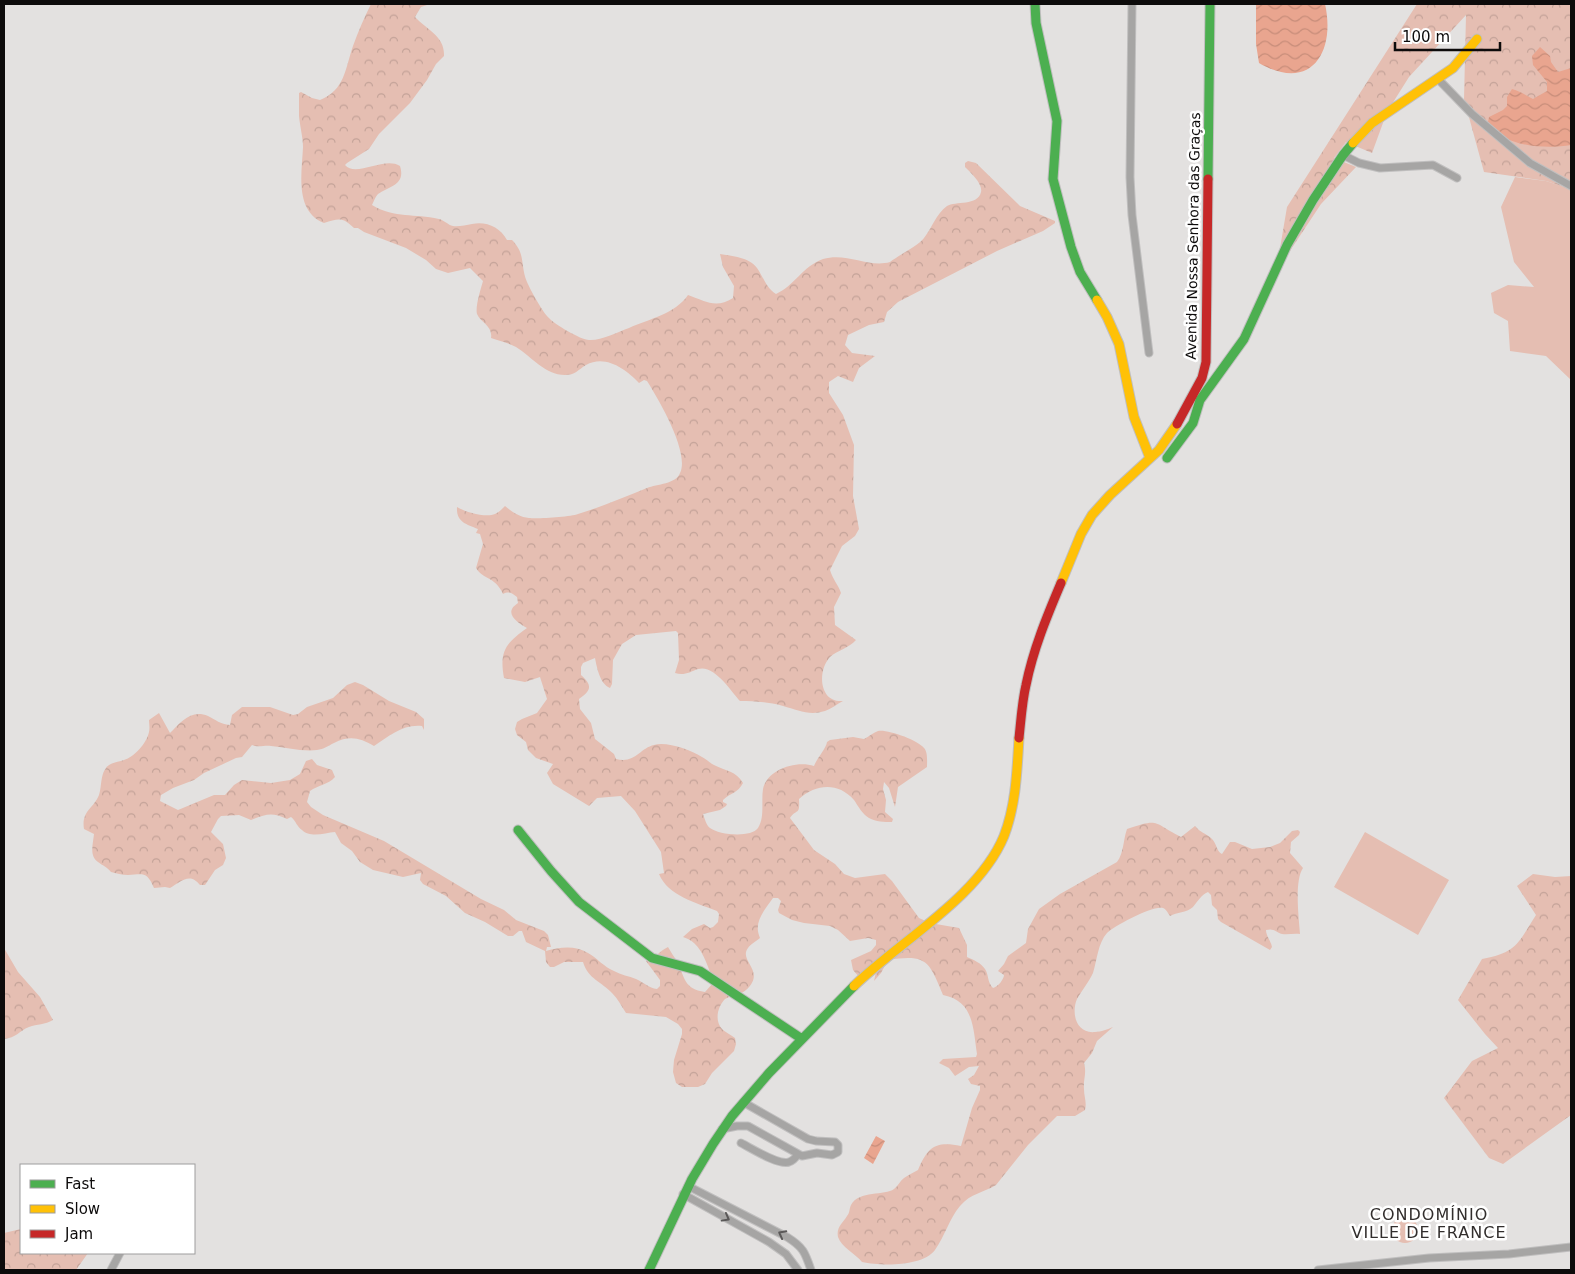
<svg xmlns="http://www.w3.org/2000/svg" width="1575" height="1274" font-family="'DejaVu Sans',sans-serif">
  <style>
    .grass { fill: #e5beb2 }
    .forest { fill: url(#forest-crowns) }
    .water { fill: url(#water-waves) }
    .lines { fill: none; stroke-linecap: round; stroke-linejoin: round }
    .street-casing { stroke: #c0bfbf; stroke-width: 9 }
    .fast-casing { stroke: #c0bfbf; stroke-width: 11 }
    .slow-casing { stroke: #c0bfbf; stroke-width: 11 }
    .jam-casing { stroke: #c0bfbf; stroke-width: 11 }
    .street { stroke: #a6a5a4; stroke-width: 7 }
    .fast { stroke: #4caf50; stroke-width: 9 }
    .slow { stroke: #ffc107; stroke-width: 9 }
    .jam { stroke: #c62828; stroke-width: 9 }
    .oneway { stroke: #5a5858 }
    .labels { text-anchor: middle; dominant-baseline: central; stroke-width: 5; stroke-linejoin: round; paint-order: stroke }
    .street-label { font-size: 14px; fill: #0d0b0b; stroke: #fff }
    .quarter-label { font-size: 16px; letter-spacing: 1px; fill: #322e2d; stroke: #fff }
  </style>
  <defs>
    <pattern id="forest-crowns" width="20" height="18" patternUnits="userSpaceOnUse" patternTransform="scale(1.25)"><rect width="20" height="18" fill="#e5beb2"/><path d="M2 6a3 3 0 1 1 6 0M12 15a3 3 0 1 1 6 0" fill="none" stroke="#c3a298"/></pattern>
    <pattern id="water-waves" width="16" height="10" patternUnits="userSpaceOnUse" patternTransform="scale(1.25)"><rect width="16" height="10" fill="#e9a58f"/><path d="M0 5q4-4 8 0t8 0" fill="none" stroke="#c78d7a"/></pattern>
  </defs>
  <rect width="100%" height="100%" fill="#e3e1e0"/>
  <path class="grass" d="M1515,177l31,4 25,8v191l-25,-24 -36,-5 -2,-30 -14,-8 -3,-20 17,-8 26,2 -20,-25 -13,-55z
    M1365,832l84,48 -31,55 -84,-48z
    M1392 1230a13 13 0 1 1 26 0a13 13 0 1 1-26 0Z"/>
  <path class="forest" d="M371,4h59l-9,3 -6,10c12,13 30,19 29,39l-8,8 -9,16 -17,23 -31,31 -10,15 -22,14 -2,2c11,13 39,-9 55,1 6,19 -11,20 -22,28 -3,3 -4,7 -6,11 24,14 42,8 67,14 5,1 9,6 14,7 5,1 13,-1 19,-2 14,-3 28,3 35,16h5c14,14 8,25 15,42 3,7 16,31 22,36 5,6 32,22 40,22 11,1 29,-8 40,-12 20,-9 46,-14 59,-33 17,6 28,14 45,3l1,-12 -11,-19 -3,-13c12,2 29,3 37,14 7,10 9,20 19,26 18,-8 27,-28 47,-35 24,-7 45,9 67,3 9,-7 28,-16 34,-24 8,-10 12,-24 23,-32 8,-5 31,0 34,-14 2,-8 -10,-19 -16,-25v-4l3,-2 8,2 44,43 35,15v2l-12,8 -46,20 -99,51 -11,10 -3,10 -15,3 -21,10 -3,10 7,8 23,3 -16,12 -6,14 -15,-6 -9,6v11l14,22 11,30 -1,51 6,33 -4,7 -13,10 -12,24c3,10 8,14 11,23l-7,14 1,18 21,15c-7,8 -18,10 -26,17 -13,14 -11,46 13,44 -6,3 -12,8 -18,10 -16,5 -27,-1 -42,-5 -14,-4 -29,-5 -43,-5 -9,-10 -26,-37 -42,-32 -8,3 -14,7 -23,4l4,-13 -1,-27 -2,-2 -40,4 -14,9 -9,16 -1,24 -2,4c-10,-4 -13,-20 -15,-30l-12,5 -2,4v8c12,11 10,15 -2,24l1,10 11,14 4,16 19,15 2,5c19,5 24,-11 38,-14 12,-4 37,5 48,12 4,2 8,6 12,8 12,6 22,6 29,18 -5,10 -13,10 -20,17v2l4,2 -1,2 -6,4 -17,4c2,5 3,11 7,14 9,7 41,10 48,0 7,-11 3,-27 5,-39 4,-20 34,-29 51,-23 3,-8 12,-17 13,-24l3,-2 23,-3 11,2c4,-2 9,-6 14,-8 9,-2 40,9 46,17 4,4 3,14 3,19l-29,20 -3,20 -6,-19 -5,-6 -1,7 3,11 -1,12 8,7 -1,3c-8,0 -16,0 -23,-4 -6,-3 -11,-12 -15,-18 -16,-18 -38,-16 -55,-1 1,17 -2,9 -9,19l24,32 21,14 9,10 11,4 30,-4 7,7 27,37 11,5 29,5 8,17v12c7,3 14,6 18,12 4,6 2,13 8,19 5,-1 11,-9 11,-13l-6,-4 6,-7 4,-8 18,-13 2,-14 11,-20 21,-15 57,-32c7,-9 6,-22 10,-33 33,-11 25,-7 54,8l14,-11c6,7 10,7 16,12 6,5 5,13 11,16l8,-12h5l17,7 18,-2 10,-4 12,-12 6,-1 2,2 -1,3 -8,7 -1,11 13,15c-9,13 -4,51 -3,66 -6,-1 -12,1 -18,0 -6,-2 -8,-6 -16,-4 0,6 5,11 6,17l-2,3 -49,-28 -3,-3 -1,-9 -5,-5 -1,-10 -3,-3c-7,3 -10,9 -15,15 -7,6 -16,5 -23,9 -2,-3 -4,-7 -7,-8 -10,-3 -49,18 -56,25 -9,10 -10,27 -14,40 -4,9 -11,17 -16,26 -6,14 -1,35 18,33 6,0 13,-3 18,-5l-16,14 -5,12 -8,10c3,11 -1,16 0,26 0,8 3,13 1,21l-10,6h-18l-29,29 -32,40c-13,8 -25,8 -36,21 -11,13 -15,30 -25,44 -13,17 -54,16 -73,12 -6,-8 -21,-15 -24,-25 -2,-10 5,-14 9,-21 3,-3 2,-7 4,-11 8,-15 34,-9 43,-16 4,-3 6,-8 10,-11 4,-3 9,-5 14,-8 10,-23 17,-29 43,-24l11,-38 8,-18v-4l-9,-2 -3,-5 6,-4 5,-9 -10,1 -14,9 -6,-8 -10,-5 4,-4 33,-2 1,-3c-4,-26 -3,-53 -34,-59 -14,-34 -16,-41 -55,-35l-7,13 -7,8 2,-9 -1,-2 -16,7 -6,-7 -2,-10 20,-9 5,-6v-5l-8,-2 -18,3 -12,-11 -8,-4 -26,-3 -12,-3 -13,-7 -1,-3 3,-9 -3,-3h-5c-9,13 -20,24 -13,40 -4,3 -10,7 -12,10 -10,13 19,23 -2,42 -6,5 -14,5 -21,9 -7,7 -11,21 -3,30 3,3 9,6 13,9l1,6 -2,7 -22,22 -7,11 -7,3h-16l-6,-4 -3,-11 1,-12 8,-26v-5l-4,-5 -12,-7 -40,-4c-4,-6 -8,-14 -14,-20 -10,-11 -24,-14 -29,-31h-19l-10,5h-4l-4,-5 -1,-11 -19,-9 -4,-11h-3l-6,5h-5l-23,-14 -20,-9 -19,-17 -23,-12 -3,-4 1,-7 -18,4 -30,-7 -13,-8 -8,-11 -11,-8 -6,-11c-10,1 -25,6 -33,-2 -5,-3 -6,-9 -11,-13l-4,2c-15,-7 -21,-5 -36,1l-12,-5 -18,1 -3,3 -7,13 12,12 3,14 -3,7 -8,5 -10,15h-5c-10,-13 -19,-4 -30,3l-5,-1 -11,1c-7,-17 -11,-14 -26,-13 -6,0 -12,-2 -17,-3 -5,-6 -8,-6 -13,-10 -9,-6 -5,-18 -4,-28l-10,-5c-3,-18 10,-21 15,-34 3,-9 1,-19 7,-27 3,-5 12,-6 18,-8 10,-3 23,-17 25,-28 1,-4 0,-9 0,-12l10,-7 11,20c11,-11 21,-24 38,-17 8,4 12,8 22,9l2,-10 10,-8h28l23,8 5,-1 9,-7 26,-9 14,-13 8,-3 8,3 26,16 27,11 8,7v11l-2,-4c-19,-2 -33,10 -48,20 -14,-8 -24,-11 -40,-3 -6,3 -10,6 -17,7 -13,2 -34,-3 -46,-4 -7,-1 -12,2 -19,-1l-10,12 -6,1 -32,15 -10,7 -21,8 -12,7 -1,6 18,9 36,-15h11l9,-10 8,-5 29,3 19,-3 10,-6 6,-13 6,-2 5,6 15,5 3,7c-7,8 -17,8 -25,14l-3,11 4,5 12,8 61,26 97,58 23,11 12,10 28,11 4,4 3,12h-4l-1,4c14,-4 29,-6 42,2 9,5 16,14 26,18 7,4 15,5 22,8 7,3 13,9 21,10l3,-3v-6l-14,-19c10,-3 13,-10 22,-14 3,5 6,10 9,14 8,17 7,28 28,31l8,-9c-3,-12 -9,-31 -19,-40 -3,-3 -8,-5 -11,-6l9,-8 12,-5 6,4 3,-1 5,-5 1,-8 -2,-3c-20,-8 -49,-15 -58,-37l5,-1 -3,-21 -26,-41 -14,-15 -24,2 -8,8 -36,-22 -6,-11 6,-9 -17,-6 -8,-8 -2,-8 -9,-7 -2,-6 2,-7 5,-3 15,-6 10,-14 -7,-22 -15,5 -21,-4c-5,-27 2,-35 23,-50 -6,-3 -19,-11 -15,-19 1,-3 4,-4 6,-6l-1,-6c-5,-4 -8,-6 -14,-3 -8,-18 -20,-14 -27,-26l7,-24 -3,-10 -4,-1 2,-4c-12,-5 -22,-7 -21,-22 8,5 29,11 38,7 3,-1 7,-5 10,-8 7,6 15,11 24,12 8,1 41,-1 49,-4 24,-7 46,-17 69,-26 10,-4 29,-4 33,-15 10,-20 -21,-73 -33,-92l-3,-1 -5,3c-13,-14 -34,-29 -53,-18 -8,5 -11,10 -21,10 -20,0 -33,-18 -49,-28 -7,-4 -17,-6 -25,-9 2,-12 -10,-15 -14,-24 -2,-7 4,-26 6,-33l-13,-13 -22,5 -12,-4 -10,-9 -20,-12 -42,-16 -6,-4h-4c-11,-11 -15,-10 -30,-5 -30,-12 -22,-51 -21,-76 0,-10 -3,-20 -4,-31 0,-7 0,-15 0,-23l2,-1 11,6 8,2c25,-10 25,-31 33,-54 5,-14 11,-28 18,-42z
    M1417,4h154v185l-25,-8 -62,-9 -20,-73 2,-84 -57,62 -22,35 -15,41 -26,-11 -12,16 22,9 -35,37 -45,68 11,-65z
    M1533,874l22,3 16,-1v239l-68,49 -14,-6 -45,-60 28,-37 26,-13 -13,-14 -27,-34 24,-41c35,-6 36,-16 54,-44l-19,-29z
    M4,948l14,24 22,25 13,23c-8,5 -16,4 -24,7 -10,4 -13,11 -25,12z
    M21,1229v24h67l-12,17h-72v-37z"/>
  <path class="water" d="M1256,4h69c11,49 -15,89 -66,59l-3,-19z
    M1540,47l10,9 1,6 7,10 13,-4v77c-22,4 -54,2 -73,-11 -4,-3 -7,-8 -10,-12l1,-5 14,-7 4,-4v-9l5,-8c8,2 13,6 21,10l14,-8v-9l-14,-17 -1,-9z
    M876,1136l9,5 -12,23 -9,-6z"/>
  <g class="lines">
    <defs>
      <path id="street" d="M1132,4l-2,173 2,38 17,138
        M1438,79l34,35 58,49 41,23
        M1343,155l16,8 21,5 53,-3 24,13
        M722,1129l15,-3h11l54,30 15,-3 15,2 6,-3v-7l-3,-3 -19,-1 -8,-2 -65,-37
        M741,1143c10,5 38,23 48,19 4,-1 7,-5 9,-8
        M688,1186l99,51c16,10 18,15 24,33
        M683,1194l86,48 17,12 12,16
        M111,1270l9,-17
        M1318,1270l111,-12 80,-4 62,-7"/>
      <path id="fast" d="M1035,4l1,19 21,98 -4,58 18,68 9,25 17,28
        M1208,179l2,-175
        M1167,458l26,-35 7,-23 44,-61 43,-94 26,-45 30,-45 10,-12
        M518,830l33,41 28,31 73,56 48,13 102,68
        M649,1270l43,-91 21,-35 19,-28 37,-43 85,-87"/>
      <path id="slow" d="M1353,143l19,-20 81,-55 24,-29
        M1097,300l10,17 12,27 15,73 16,41
        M1061,583l20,-49 11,-19 18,-20 49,-45 18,-26
        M854,986c46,-45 125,-89 150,-150 12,-31 13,-65 15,-98"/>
      <path id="jam" d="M1177,424l25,-46 4,-16 2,-183
        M1019,738c2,-18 3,-36 7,-53 7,-35 21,-69 35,-102"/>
    </defs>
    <use href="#street" class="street-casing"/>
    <use href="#fast" class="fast-casing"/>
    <use href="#slow" class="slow-casing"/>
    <use href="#jam" class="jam-casing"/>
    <use href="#street" class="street"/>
    <use href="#fast" class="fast"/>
    <use href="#slow" class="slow"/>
    <use href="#jam" class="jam"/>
  </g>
  <defs><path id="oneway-chevron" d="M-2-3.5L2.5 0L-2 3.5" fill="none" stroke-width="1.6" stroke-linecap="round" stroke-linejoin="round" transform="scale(1.25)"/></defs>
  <g class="oneway">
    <use href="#oneway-chevron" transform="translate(726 1218) rotate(29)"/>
    <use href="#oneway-chevron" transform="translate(782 1234) rotate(-152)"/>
  </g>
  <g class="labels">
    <g class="street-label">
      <text transform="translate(1193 236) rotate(-89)">Avenida Nossa Senhora das Graças</text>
    </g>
    <g class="quarter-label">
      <text x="1429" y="1214">CONDOMÍNIO<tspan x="1429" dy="18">VILLE DE FRANCE</tspan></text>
    </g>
  </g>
  <rect width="1575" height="1274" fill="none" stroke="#0d0b0b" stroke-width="10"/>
  <rect x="20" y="1164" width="175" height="90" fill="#ffffff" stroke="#9e9d9d"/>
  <rect x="30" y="1180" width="25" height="8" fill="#4caf50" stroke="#9e9d9d"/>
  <text x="65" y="1189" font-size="15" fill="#0d0b0b">Fast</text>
  <rect x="30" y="1205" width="25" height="8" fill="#ffc107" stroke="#9e9d9d"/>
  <text x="65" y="1214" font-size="15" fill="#0d0b0b">Slow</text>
  <rect x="30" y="1230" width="25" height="8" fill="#c62828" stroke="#9e9d9d"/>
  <text x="65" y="1239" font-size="15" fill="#0d0b0b">Jam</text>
  <path d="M1395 42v8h105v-8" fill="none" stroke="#0d0b0b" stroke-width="2.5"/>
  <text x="1402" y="42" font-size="15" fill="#0d0b0b" stroke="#ffffff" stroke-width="4" paint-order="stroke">100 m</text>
</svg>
